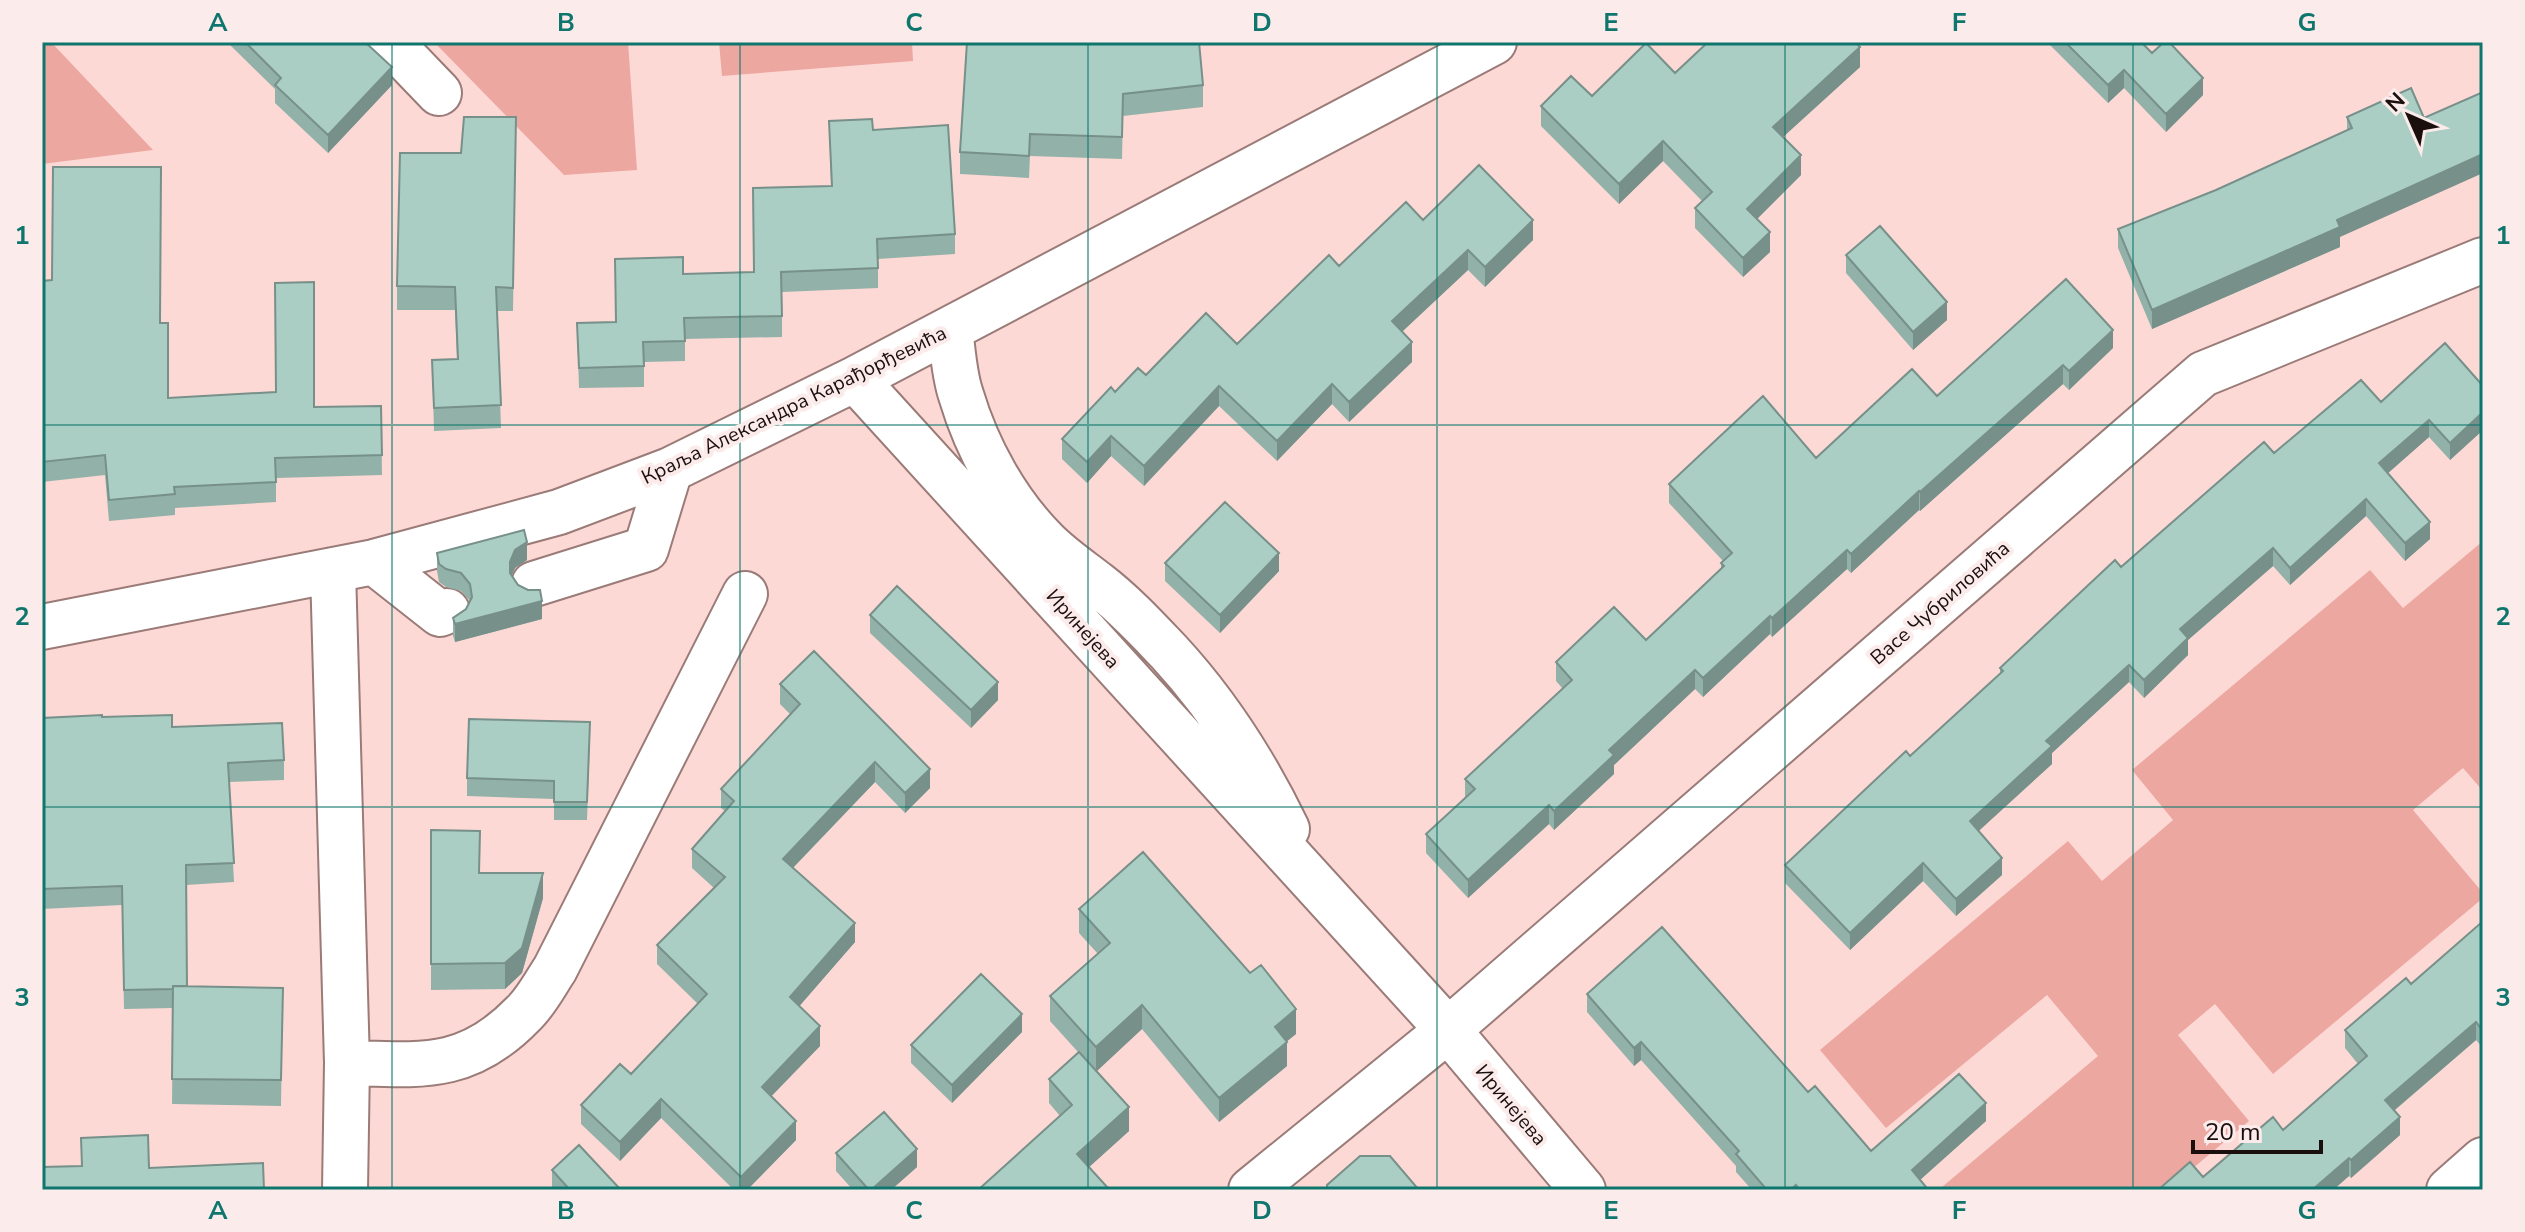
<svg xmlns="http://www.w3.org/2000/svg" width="2525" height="1232" font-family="'Nunito Sans',sans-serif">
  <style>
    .green { fill: #eda7a1 }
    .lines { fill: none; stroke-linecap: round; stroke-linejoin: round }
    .minor-casing { stroke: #9a7b77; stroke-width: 48 }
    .minor { stroke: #fff; stroke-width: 44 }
    .wall { fill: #92b1a9 }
    .shaded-wall { fill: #779089 }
    .building { fill: #aacec4; stroke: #779089; stroke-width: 2 }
    .grid { fill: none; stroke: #0f766e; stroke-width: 2; stroke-opacity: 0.55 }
    .labels { text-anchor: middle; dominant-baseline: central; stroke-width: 8; stroke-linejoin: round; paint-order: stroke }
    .street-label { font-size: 20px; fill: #1b0f0e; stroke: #fbeceb }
    .neatline { fill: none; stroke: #0f766e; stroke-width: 3 }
    .grid-label { font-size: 26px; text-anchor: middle; font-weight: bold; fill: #0f766e }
  </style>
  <rect width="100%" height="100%" fill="#fdd9d6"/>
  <path class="green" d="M42,42h9l102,108 -111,14z
    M434,42h194l9,128 -73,5z
    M719,42h193l1,19 -191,15z
    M2483,541v250l-20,-23 -50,42 70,83v5l-210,176 -58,-70 -37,31 71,86 -82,69h-222l-3,-3 156,-131 -51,-61 -161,133 -66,-78 248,-209 34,40 71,-61 -41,-50 238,-200 33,38z"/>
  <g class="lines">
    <defs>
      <path id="minor" d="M390,42l49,51
        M950,329c3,22 4,46 11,66 16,54 46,108 85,147 16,16 34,28 52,42 26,20 49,45 71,68 48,52 87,113 118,177
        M855,379l593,651 135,160
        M374,562l66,52 7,-3
        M333,570l14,493 -2,127
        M534,584l112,-35 24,-79
        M42,627l332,-65 185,-50 111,-42 185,-91 639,-337
        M347,1063c74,2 120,9 176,-49 13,-12 22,-30 32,-45l190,-375
        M1251,1190l197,-160 755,-656 280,-114
        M2449,1190l34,-30"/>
    </defs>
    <use href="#minor" class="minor-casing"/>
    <use href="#minor" class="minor"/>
  </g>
  <path class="wall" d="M227,42h138l27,43 -64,68 -53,-50v-14z
    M967,42l236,43v22l-80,9 -1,43 -92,-3 -1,22 -69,-4v-22z
    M2047,42h94l11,11 51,42 -37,37 -42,-44 -16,15z
    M1753,43l107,24 -77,70 18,38 -44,44 13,33 -27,25 -48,-49v-20l7,-7 -39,-40 -44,43 -78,-78v-20l51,-10 83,-23z
    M2411,88l-71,149v10l-188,82 -34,-81v-19l98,-39 131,-59v-14z
    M516,117l-3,194h-16l4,117 -67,3 -2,-71 25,-1 -2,-49h-58v-24l64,-133z
    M829,121l44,9 82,104v20l-77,5v29l-96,4v45l-97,2v22l-41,1v25l-65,1 -2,-65 39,-1 67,-48 71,-2 77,-86z
    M1423,220l110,20 -48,47 -17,-17 -66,62 10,30 -63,60 -17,-18 -55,57 -58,-55 -75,80 -33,-30 -24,27 -25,-24v-20l53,-47 31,-17 91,-31 102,-78z
    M1846,255l101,65 -34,30 -67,-77z
    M42,281l119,42 7,75 146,9 67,-1 1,69 -106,3v24l-101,6v7l-66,6 -4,-46 -63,7z
    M2113,348l-44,42 -6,-6 -143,127 -1,-1 -68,63 -4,-4 -75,68 -2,-3 -67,63 -8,-8 -81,76v9l-60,56 -5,-6 -81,74 -42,-45v-19l39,-36v-19l98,-90 -7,-8v-19l90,-22 75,-71v-6l2,-2 -54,-58v-19l147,-26 121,-62z
    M2483,386v44l-33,30 -21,-23 -41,36 42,66 -25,22 -39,-45 -76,69 -17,-19 -85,74v15l-44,43 -15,-16 -77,71v11l-74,67 24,44 -46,41 -33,-35 -73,69 -65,-67v-18l125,-109 90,-82v-6l121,-101 153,-114 107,-51z
    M437,553l90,7 -12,8 -3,7 30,44 -87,23 -2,-6v-18l13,-9 4,-8 -9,-10 -15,-4 -7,-5 -2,-11z
    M1165,563l114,8 -59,62 -55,-52z
    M870,615l128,85 -27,28 -101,-95z
    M780,684l150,104 -25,25 -30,-31 -82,86 62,74 -56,64 21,40 -49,50 25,44 -49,50h-13l-73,-72 -41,43 -39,-37v-19l50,-31 67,-70 -41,-40v-19l57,-57 -22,-20v-19l33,-38 -4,-3v-19l69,-75 -10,-10z
    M102,717l70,10 112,33v20l-55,2 5,100 -48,3 1,101 96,2 -2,118 -109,-2 1,-96 -49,1 -2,-104 -80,4v-191z
    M590,740l-3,80h-33v-21l-87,-3v-18z
    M431,830l48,43 64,25 -21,75 -17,16 -74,1z
    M1079,909l217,125 -9,7v25l-68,56 -77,-93 -46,42 33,60 -40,36 19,23h-130l82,-74 -11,-13v-24l29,-27 -28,-31v-25l48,-42 -19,-21z
    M2483,924v124l-7,-8 -82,71 6,24 -49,43 -2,-2 -16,14h-175l45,-13 80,-47 75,-66 -13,-16v-18l66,-46z
    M1587,994l221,98 63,59 115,-30 -66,59 6,10h-174l-16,-18v-6l-95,-106 -7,6 -47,-54z
    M1022,1032l-70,71 -41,-40v-18z
    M836,1153l81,14 -26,23h-38l-17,-19z
    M552,1170l69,20h-68l-1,-2z"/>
  <path class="shaded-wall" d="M1860,47v20l-87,79v-19z
    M392,67v18l-64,68v-18z
    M2124,70v18l-16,15v-18z
    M2203,78v17l-37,37v-18z
    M1663,141v20l-44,43v-20z
    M2483,154v19l-143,64v10l-188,82v-19l185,-90z
    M1801,155v20l-54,54v-20z
    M1533,220v20l-48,47v-20z
    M1770,232v20l-27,25v-19z
    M1468,250v20l-76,71v-20z
    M1947,302v18l-34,30v-18z
    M2113,330v18l-44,42v-19z
    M1412,342v20l-63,60v-20z
    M2063,365v19l-143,127v-19z
    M1332,384v20l-55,57v-20z
    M1219,386v20l-75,80v-20z
    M2483,412v18l-33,30v-17z
    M2429,420v17l-50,44v-18z
    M1111,436v20l-24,27v-21z
    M1919,491v19l-68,63v-19z
    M2366,499v17l-76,69v-17z
    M2430,522v17l-25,22v-18z
    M527,542v18l-12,8 -5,11v-17l5,-12z
    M2273,548v18l-85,74v15l-44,43v-18l36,-51z
    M1847,550v19l-75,68v-19z
    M1279,553v18l-59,62v-18z
    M542,601v18l-87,23v-18z
    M1770,616v18l-67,63v-19z
    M2129,665v17l-77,71v11l-82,75v-18l76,-80z
    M1695,670v19l-81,76v9l-60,56v-19l55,-61z
    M998,682v18l-27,28v-18z
    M875,762v20l-92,96v-19z
    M930,769v19l-25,25v-20z
    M1549,805v19l-81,74v-18z
    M2002,858v17l-46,41v-17z
    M1923,863v18l-73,69v-17z
    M543,873v25l-21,75 -17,16v-26z
    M855,923v19l-65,75v-20z
    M1142,1005v24l-46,43v-25z
    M1296,1009v25l-21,17v-24z
    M1022,1014v18l-70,71v-18z
    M2476,1022v18l-91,78v-18z
    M820,1026v20l-58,60v-19z
    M1287,1042v24l-68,56v-24z
    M1641,1042v18l-7,6v-18z
    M661,1099v19l-41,43v-19z
    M1986,1103v18l-74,66v-17z
    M1129,1107v24l-52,47v-24z
    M2400,1117v18l-49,43v-18z
    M796,1121v19l-49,50h-6v-13z
    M917,1149v18l-26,23h-20z
    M2349,1158v18l-16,14h-21z"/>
  <path class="building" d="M245,42h120l27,25 -64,68 -53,-50 6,-7z
    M967,42h232l4,43 -80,9 -1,43 -92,-3 -1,22 -69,-4z
    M1708,42h44l1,1 2,-1h100l5,5 -87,80 28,28 -54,54 23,23 -27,26 -48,-50 17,-16 -49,-51 -44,43 -78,-78 30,-30 21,20 54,-53 29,30z
    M2065,42h76l11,11 12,-11h5l34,36 -37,36 -42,-44 -16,15z
    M2411,88l13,30 59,-26v62l-146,66 3,7 -188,83 -34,-81 98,-39 136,-62 -5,-11z
    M464,117h52l-3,171 -17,-1 5,118 -67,3 -2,-48 26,-1 -3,-72 -58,-1 3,-133h61z
    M872,119l1,11 75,-5 7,109 -78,5 1,29 -97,4 1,44 -98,2 1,23 -42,1 1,24 -65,2 -2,-45 39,-1 -1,-63 68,-2v17l71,-2 -1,-84 79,-2 -3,-65z
    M1479,165l54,55 -48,47 -17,-17 -76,71 20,21 -63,60 -17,-18 -55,57 -58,-55 -75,80 -33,-30 -24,26 -25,-23 49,-52 4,5 23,-24 8,7 60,-62 31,31 92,-89 10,11 67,-64 17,18z
    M53,167h108l-1,156h8v75l108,-6 -1,-109 39,-1v125l67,-1 1,49 -107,3 1,24 -102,5 1,7 -66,6 -4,-45 -63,7v-181l10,-1z
    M1880,226l67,76 -34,30 -67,-77z
    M2066,279l47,51 -44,41 -6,-6 -143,127 -1,-1 -68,63 -4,-4 -75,68 -2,-2 -67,62 -8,-8 -86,80 5,5 -60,56 -5,-6 -81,75 -42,-46 49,-45 -10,-10 107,-99 -16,-18 58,-55 32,33 78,-74 -3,-3 11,-10 -63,-69 94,-88 53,62 96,-89 25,27z
    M2445,343l38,43v26l-33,31 -21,-23 -50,43 51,59 -25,21 -39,-44 -76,69 -17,-20 -93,81 8,9 -44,42 -15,-15 -83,76 6,5 -82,75 32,37 -46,41 -33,-36 -73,70 -65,-68 121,-114 4,5 93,-85 -3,-3 115,-108 6,7 143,-125 10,11 87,-73 20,22z
    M1225,502l54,51 -59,62 -55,-52z
    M524,530l3,12 -12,8 -5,12v11l8,12 10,5h12l2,11 -87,23 -2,-6 13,-9 6,-12 -2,-13 -9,-11 -15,-4 -7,-5 -2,-11z
    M897,586l101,96 -27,28 -101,-95z
    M814,651l116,118 -25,24 -30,-31 -92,97 72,64 -65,74 30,29 -58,61 34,34 -55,56 -80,-78 -41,43 -39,-37 39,-41 11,10 76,-80 -50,-49 68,-68 -33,-28 42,-48 -13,-12 79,-85 -20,-20z
    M102,715v2l70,-2v12l110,-4 2,37 -56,3 6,100 -48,2 1,121h-14v3l-49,1 -2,-104 -80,3v-171z
    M469,719l121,3 -3,80h-33v-21l-87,-3z
    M431,830l49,1 -1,42h64l-21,75 -17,15 -74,1z
    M1143,852l107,121 11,-8 35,44 -21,18 12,15 -68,56 -77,-93 -46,42 -46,-51 60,-53 -31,-34z
    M2482,922l1,2v107l-7,-9 -91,78 15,17 -49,43 -2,-2 -37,32h-154l32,-28 13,15 70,-60 10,13 84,-74 -22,-26 61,-52 5,6z
    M1662,927l146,165 7,-6 56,65 88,-77 27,29 -74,67 14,17 -3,3h-123l-4,-5 -6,5h-23l-31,-36 3,-3 -98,-109 -7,6 -47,-54z
    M981,974l41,40 -70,71 -41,-40z
    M173,986l110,2 -2,92 -109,-1z
    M1079,1052l50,55 -52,47 31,34 -2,2h-128l94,-85 -23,-26z
    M884,1112l33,37 -46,41h-2l-33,-37z
    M148,1135l1,33 114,-5 1,27h-222v-23l40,-1 -1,-28z
    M579,1145l42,45h-51l-18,-20z
    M1360,1156h30l29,34h-92v-5z"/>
  <path class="grid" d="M392,42v1148M740,42v1148M1088,42v1148M1437,42v1148M1785,42v1148M2133,42v1148M42,425h2441M42,807h2441"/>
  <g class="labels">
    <g class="street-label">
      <text transform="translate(794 405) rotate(-26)">Краља Александра Карађорђевића</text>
      <text transform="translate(1940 603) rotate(-41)">Васе Чубриловића</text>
      <text transform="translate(1083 629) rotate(48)">Иринејева</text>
      <text transform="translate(1511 1105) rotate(50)">Иринејева</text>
    </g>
  </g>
  <rect width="2525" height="1232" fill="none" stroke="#fbeceb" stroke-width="88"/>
  <g transform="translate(2409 116) rotate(315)" stroke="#fbeceb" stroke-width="6" paint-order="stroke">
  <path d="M0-6L14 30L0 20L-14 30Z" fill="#1b0f0e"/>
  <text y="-12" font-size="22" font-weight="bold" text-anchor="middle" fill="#1b0f0e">N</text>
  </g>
  <path d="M2193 1140v12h128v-12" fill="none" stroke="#1b0f0e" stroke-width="4"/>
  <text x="2205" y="1140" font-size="24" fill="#1b0f0e" stroke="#fbeceb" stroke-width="6" paint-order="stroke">20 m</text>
  <rect x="44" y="44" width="2437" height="1144" class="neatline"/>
  <g class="grid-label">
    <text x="218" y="31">A</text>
    <text x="566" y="31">B</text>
    <text x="914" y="31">C</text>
    <text x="1262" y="31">D</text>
    <text x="1611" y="31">E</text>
    <text x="1959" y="31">F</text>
    <text x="2307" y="31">G</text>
    <text x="22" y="244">1</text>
    <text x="2503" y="244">1</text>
    <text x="22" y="625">2</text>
    <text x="2503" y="625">2</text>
    <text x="22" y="1006">3</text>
    <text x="2503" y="1006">3</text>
    <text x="218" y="1219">A</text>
    <text x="566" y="1219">B</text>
    <text x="914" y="1219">C</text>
    <text x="1262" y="1219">D</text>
    <text x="1611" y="1219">E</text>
    <text x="1959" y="1219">F</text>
    <text x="2307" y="1219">G</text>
  </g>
</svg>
